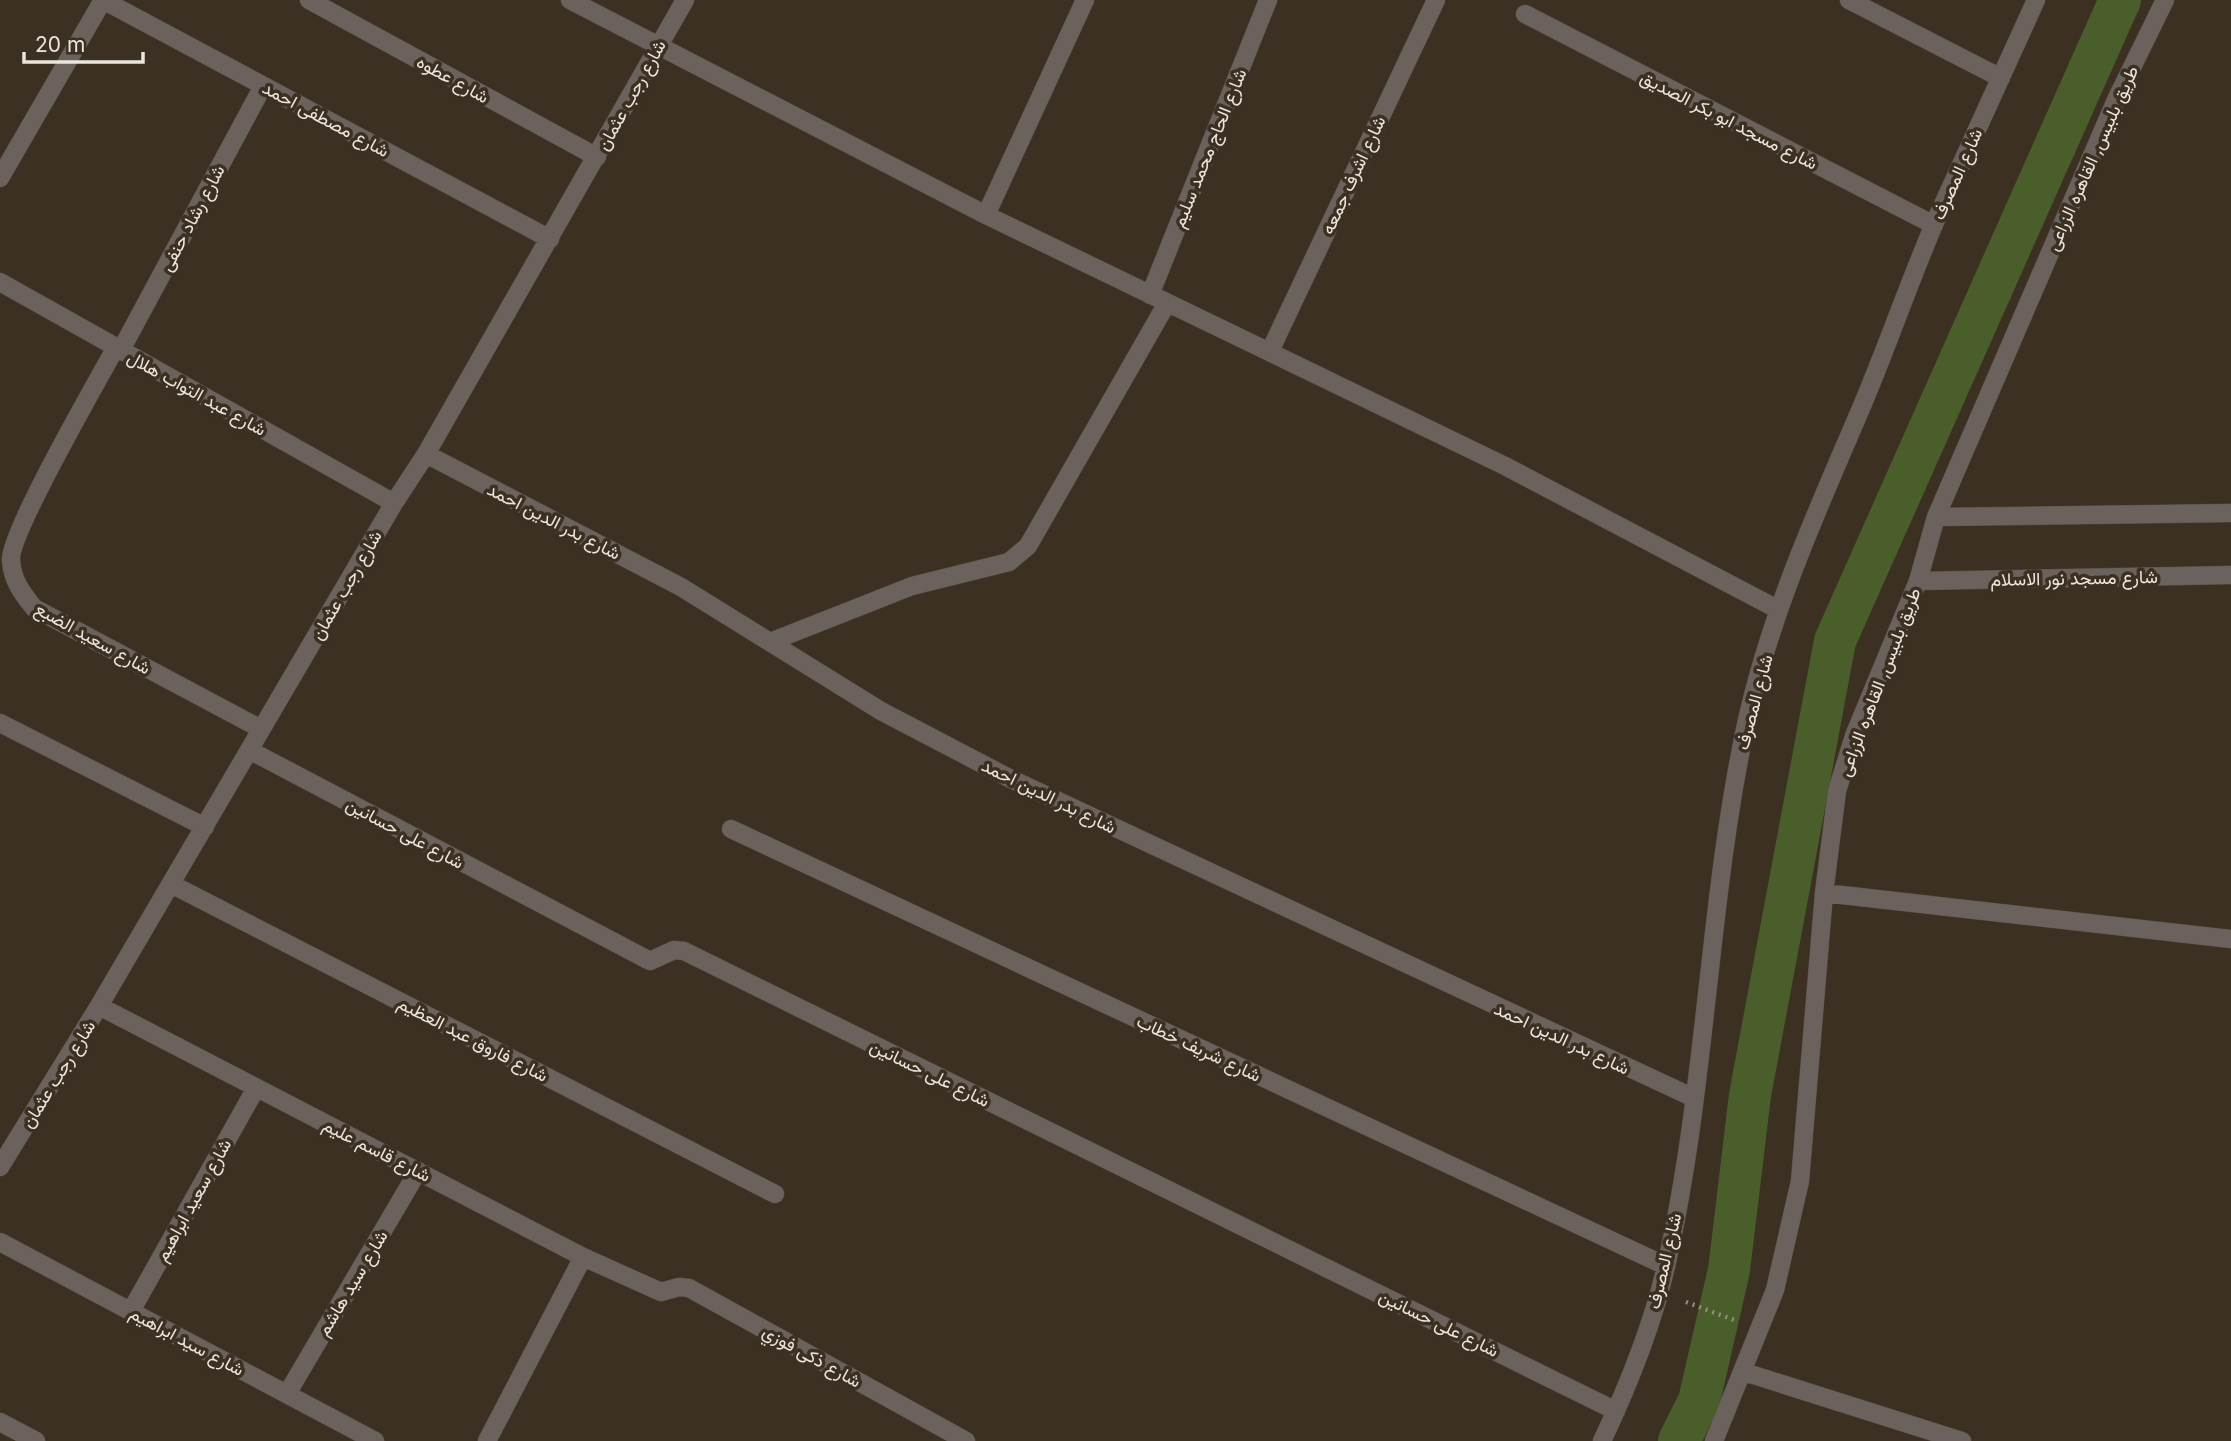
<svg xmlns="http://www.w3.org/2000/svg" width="2231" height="1441" font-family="Inter,Vazirmatn,sans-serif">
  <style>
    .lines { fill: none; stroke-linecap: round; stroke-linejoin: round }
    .canal { stroke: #495e2a; stroke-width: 42 }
    .minor-casing { stroke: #574d40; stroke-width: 19 }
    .path { stroke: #958c80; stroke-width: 4.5; stroke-dasharray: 2 5; stroke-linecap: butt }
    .minor { stroke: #6b625e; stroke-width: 18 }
    .labels { text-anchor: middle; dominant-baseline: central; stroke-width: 7; stroke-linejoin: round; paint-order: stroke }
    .street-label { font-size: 18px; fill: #ece5dc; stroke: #3b3022 }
  </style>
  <rect width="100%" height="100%" fill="#3b3022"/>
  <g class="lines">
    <path class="canal" d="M1679,1441l20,-40 30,-131 21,-175 85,-454 285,-641"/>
    <defs>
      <path id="minor" d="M103,0l447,239
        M309,0l288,157
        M570,0l416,215 519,251 274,144
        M1849,0l152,78
        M1525,14l409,211
        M0,178l103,-178
        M986,215l99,-215
        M0,282l394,221
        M1150,295l118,-295
        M116,347c-18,33 -107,187 -105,213 1,20 11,33 23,48l227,121
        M121,350l142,-264
        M1270,351l166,-351
        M426,454l255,133 200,124 130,68 683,319
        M1936,517l295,-4
        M1918,581l313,-6
        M770,642l142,-56 97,-24 19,-16 139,-243
        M0,723l205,104
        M249,750l401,211 24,-11 10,1 932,460
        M731,829l935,437
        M171,884l604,310
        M1824,893l407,46
        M99,1006l484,251 78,35 18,-5 10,1 277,153
        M0,1167l99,-161 295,-503 32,-49 259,-454
        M0,1242l375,199
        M131,1311l125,-223
        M1744,1372l218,69
        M287,1394l131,-223
        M0,1422l36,19
        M487,1441l96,-184
        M1602,1441c27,-57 51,-116 65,-179 40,-178 41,-363 80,-542 24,-107 69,-207 112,-307 27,-63 49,-128 76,-191 33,-74 67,-148 101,-222
        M1714,1441l61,-151 25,-109 24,-288 13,-102 17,-55 64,-155 18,-64 180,-417 49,-100"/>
    </defs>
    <use href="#minor" class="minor-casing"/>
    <path class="path" d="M1686,1302l48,18"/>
    <use href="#minor" class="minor"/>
  </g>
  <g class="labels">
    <g class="street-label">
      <text transform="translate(453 79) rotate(29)">شارع عطوه</text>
      <text transform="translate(631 95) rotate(-61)">شارع رجب عثمان</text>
      <text transform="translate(326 119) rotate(28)">شارع مصطفى احمد</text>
      <text transform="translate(1729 120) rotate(27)">شارع مسجد ابو بكر الصديق</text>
      <text transform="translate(1209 148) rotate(-68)">شارع الحاج محمد سليم</text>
      <text transform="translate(2092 158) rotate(-66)">طريق بلبيس, القاهره الزراعى</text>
      <text transform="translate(1957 174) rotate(-66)">شارع المصرف</text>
      <text transform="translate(1353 175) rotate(-65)">شارع اشرف جمعه</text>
      <text transform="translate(192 218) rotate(-62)">شارع رشاد حنفى</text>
      <text transform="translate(197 393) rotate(29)">شارع عبد التواب هلال</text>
      <text transform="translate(554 521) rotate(27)">شارع بدر الدين احمد</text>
      <text transform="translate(2074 578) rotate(-1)">شارع مسجد نور الاسلام</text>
      <text transform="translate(346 585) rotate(-60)">شارع رجب عثمان</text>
      <text transform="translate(93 638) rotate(29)">شارع سعيد الضبع</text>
      <text transform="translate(1879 682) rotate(-69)">طريق بلبيس, القاهره الزراعى</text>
      <text transform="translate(1754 702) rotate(-75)">شارع المصرف</text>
      <text transform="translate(1049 796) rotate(26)">شارع بدر الدين احمد</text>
      <text transform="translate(405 833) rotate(28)">شارع على حسانين</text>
      <text transform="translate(1562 1038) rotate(25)">شارع بدر الدين احمد</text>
      <text transform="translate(473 1039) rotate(27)">شارع فاروق عبد العظيم</text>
      <text transform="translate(1199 1048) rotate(25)">شارع شريف خطاب</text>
      <text transform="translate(930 1073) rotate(26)">شارع على حسانين</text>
      <text transform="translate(58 1074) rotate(-58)">شارع رجب عثمان</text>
      <text transform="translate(377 1150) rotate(27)">شارع قاسم عليم</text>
      <text transform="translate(193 1200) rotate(-61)">شارع سعيد ابراهيم</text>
      <text transform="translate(1664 1261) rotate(-77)">شارع المصرف</text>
      <text transform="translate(352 1283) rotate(-59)">شارع سيد هاشم</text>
      <text transform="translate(1439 1323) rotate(26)">شارع على حسانين</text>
      <text transform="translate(187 1341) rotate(28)">شارع سيد ابراهيم</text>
      <text transform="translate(812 1356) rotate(29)">شارع ذكى فوزي</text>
    </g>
  </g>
  <path d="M24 52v10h119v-10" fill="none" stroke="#ece5dc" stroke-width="3.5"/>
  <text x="35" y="52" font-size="21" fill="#ece5dc" stroke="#3b3022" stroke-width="5" paint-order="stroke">20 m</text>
</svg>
